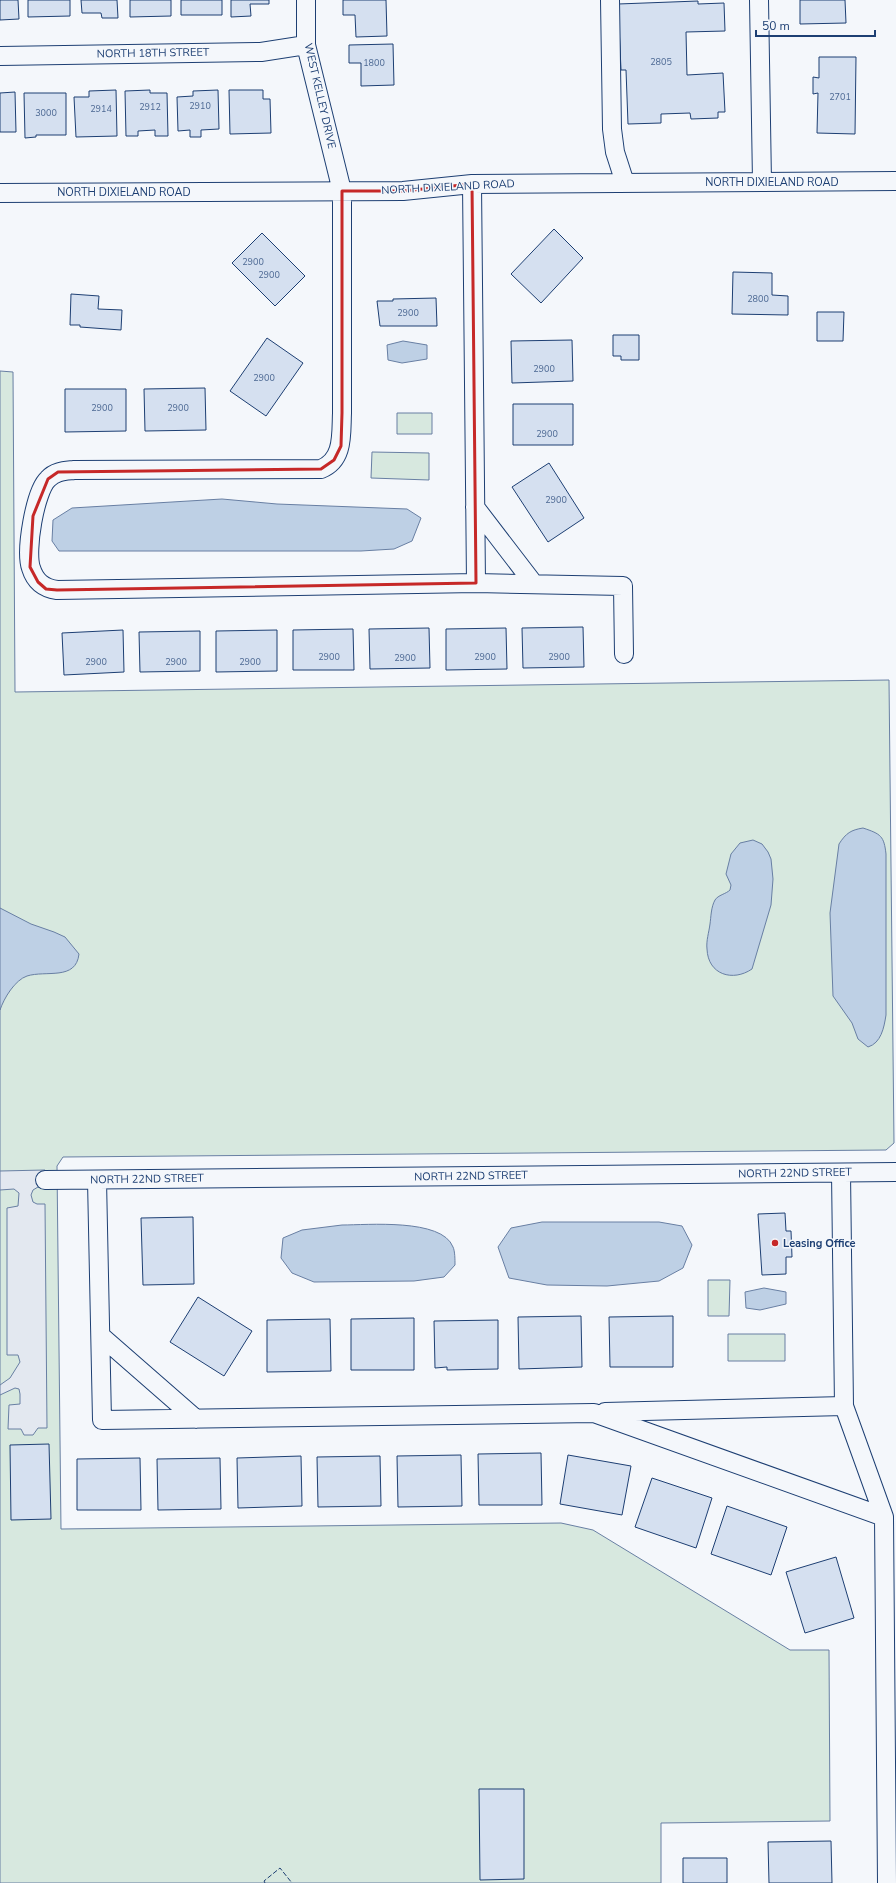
<svg xmlns="http://www.w3.org/2000/svg" width="896" height="1883" font-family="'Nunito Sans',sans-serif">
  <style>
    .green { fill: #d7e8df; stroke: #687fa3 }
    .parking { fill: #e3e8f0; stroke: #687fa3 }
    .water { fill: #bed0e5; stroke: #687fa3 }
    .building { fill: #d5e0f0; stroke: #1d3f73 }
    .lines { fill: none; stroke-linecap: round; stroke-linejoin: round }
    .minor-casing { stroke: #1d3f73; stroke-width: 20 }
    .minor { stroke: #f4f7fb; stroke-width: 18 }
    .fence { stroke: #1d3f73; stroke-width: 1; stroke-dasharray: 5 2; stroke-linecap: butt }
    .marked { fill: none; stroke: #c62828; stroke-width: 3; stroke-linejoin: round }
    .poi-dot { fill: #c62828; stroke: #f4f7fb; stroke-width: 1.5 }
    .labels { text-anchor: middle; dominant-baseline: central; stroke-width: 3; stroke-linejoin: round; paint-order: stroke }
    .number-label { font-size: 9px; fill: #4b6792 }
    .street-label { font-size: 11px; fill: #1d3f73; stroke: #f4f7fb }
    .poi-label { font-size: 11px; font-weight: bold; fill: #1d3f73; stroke: #f4f7fb; text-anchor: start }
  </style>
  <rect width="100%" height="100%" fill="#f4f7fb"/>
  <path class="green" d="M0,371l13,1 2,320 874,-12 5,463 -8,7 -823,7 -6,9 4,363 500,-6 32,7 197,120h39l1,171 -169,2v60h-661z
    M397,413h35v21h-35z
    M372,452l57,1v27l-58,-2z
    M708,1280h22l-1,36h-21z
    M728,1334h57v27h-57z"/>
  <path class="parking" d="M45,1170v18l-7,-1 -5,3 -2,5 2,7 4,2h8l2,224h-9l-5,7h-9l-3,-6h-13l1,-24 11,-1v-10l-1,-5 -4,-1 -15,7v-10l10,-7 10,-16 -2,-7h-11v-147l11,-2 1,-13 -5,-4 -14,1v-19z"/>
  <path class="water" d="M403,341l24,4v14l-25,4 -14,-3 -1,-15z
    M222,499l55,5 130,5 14,9 -9,23 -18,8 -33,2h-302l-7,-10 1,-21 19,-12z
    M863,828c18,6 21,8 23,26v161c-2,13 -5,28 -18,32l-10,-8 -6,-16 -19,-27 -3,-83 9,-69c7,-11 12,-14 24,-16z
    M753,840l9,4 6,8 3,7 2,20 -2,26 -19,64c-19,13 -44,6 -45,-20 -1,-8 2,-17 3,-25 1,-7 1,-17 5,-24 3,-5 11,-6 15,-10l1,-5 -5,-11 5,-20 9,-11z
    M0,908l31,16 23,8 11,5 14,17c-3,27 -33,16 -52,22 -12,4 -23,22 -27,34z
    M542,1222h117l23,4 10,19 -9,23 -24,13 -52,5 -60,-1 -38,-7 -11,-31 13,-19z
    M342,1225c25,0 100,-7 111,22 2,4 2,13 2,18l-11,12 -30,4 -100,1 -22,-9 -11,-15 2,-20 19,-8z
    M764,1288l22,4v12l-26,6 -14,-2 -1,-16z"/>
  <path class="building" d="M0,0h18l1,19 -19,1z
    M28,0h42v16l-42,1z
    M81,0h36l1,18h-16l-1,-5h-19z
    M130,0h41v16l-41,1z
    M181,0h41v15h-41z
    M231,0h38v4h-19l1,12 -20,1z
    M343,0h43l1,36 -31,1 -1,-22h-12z
    M800,0h45l1,23 -46,1z
    M698,1v3l26,-1 1,28 -39,1 1,43 36,-2 2,39h-7v6l-27,1 -1,-6 -29,1v9l-33,1 -2,-54h-5l-3,-66z
    M393,44l1,41 -33,1v-23h-12v-18z
    M819,57h37l-1,77 -38,-1 1,-40 -5,1v-17l6,1z
    M116,90l1,46 -41,1 -2,-40h15v-6z
    M150,90v3h17l1,43h-13v-6l-17,1v5h-12l-1,-45z
    M218,90l1,39 -18,1v7h-11v-7l-12,1 -1,-34 16,-1v-5z
    M229,90h34v9h7l1,34 -41,1z
    M15,92l1,40h-16v-39z
    M24,93h42v42h-30v2l-11,1z
    M554,229l29,29 -42,45 -30,-29z
    M262,233l43,43 -30,30 -43,-43z
    M733,272l39,1v22l16,1v19l-56,-1z
    M71,294l28,2 -1,13 24,1 -1,20 -41,-3v-2h-10z
    M436,298l1,28h-57l-3,-25h16v-2z
    M817,312h27l-1,29h-26z
    M613,335h26v25h-18v-4h-8z
    M267,338l36,25 -37,53 -36,-25z
    M572,340l1,41 -61,2 -1,-42z
    M205,388l1,42 -61,1 -1,-42z
    M65,389h61v42l-61,1z
    M513,404h60v41h-60z
    M549,463l35,55 -36,24 -36,-55z
    M583,627l1,40 -61,1 -1,-40z
    M429,628l1,40 -60,1 -1,-40z
    M506,628l1,41 -61,1v-41z
    M353,629l1,41h-61v-40z
    M123,630l1,42 -60,3 -2,-42z
    M277,630v41l-61,1v-41z
    M200,631v40l-60,1 -1,-40z
    M785,1213l1,18h5l1,26h-6v17l-24,1 -4,-61z
    M193,1217l1,67 -51,1 -2,-67z
    M198,1297l54,34 -28,45 -54,-34z
    M581,1316l1,51 -63,2 -1,-52z
    M673,1316v51h-63l-1,-50z
    M414,1318v52h-63v-51z
    M330,1319l1,52 -64,1v-52z
    M498,1320v49l-51,1v-3l-12,1 -1,-47z
    M49,1444l2,75 -40,1 -1,-75z
    M541,1453l1,52h-63l-1,-51z
    M461,1455l1,51 -64,1 -1,-51z
    M568,1455l63,11 -9,49 -62,-11z
    M301,1456l1,50 -64,2 -1,-50z
    M380,1456l1,50 -63,1 -1,-50z
    M140,1458l1,52h-64v-51z
    M220,1458l1,51 -63,1 -1,-51z
    M652,1478l60,20 -16,50 -61,-21z
    M727,1506l60,21 -16,48 -60,-21z
    M836,1557l18,61 -49,15 -19,-61z
    M479,1789h45v90l-44,1z
    M831,1841l1,42h-63l-1,-41z
    M683,1858h44v25h-44z"/>
  <g class="lines">
    <defs>
      <path id="minor" d="M306,0v45l36,146v222c-1,21 2,47 -21,56l-247,1c-9,1 -19,1 -26,9 -13,12 -23,72 -17,89 4,13 12,20 26,22l419,-7 147,3 1,68
        M610,0l2,129 3,23 10,31
        M759,0l3,182
        M0,56l261,-4 45,-7
        M472,184l4,399
        M0,193l403,-2 69,-7 424,-3
        M475,507l59,77
        M841,1173l3,233 40,111 3,366
        M45,1180l851,-8
        M97,1180l5,240 492,-7 290,104
        M101,1336l95,83
        M605,1412l239,-6"/>
    </defs>
    <use href="#minor" class="minor-casing"/>
    <use href="#minor" class="minor"/>
    <path class="fence" d="M265,1883l-1,-2 16,-13 12,15"/>
  </g>
  <path class="marked" d="M472,184l4,399 -419,7 -11,-1 -8,-7 -8,-15 3,-51 15,-37 10,-7 263,-3 13,-9 7,-14 1,-33v-222h61z"/>
  <circle class="poi-dot" cx="775" cy="1243" r="4"/>
  <g class="labels">
    <g class="number-label">
      <text x="661" y="62">2805</text>
      <text x="374" y="63">1800</text>
      <text x="840" y="97">2701</text>
      <text x="200" y="106">2910</text>
      <text x="150" y="107">2912</text>
      <text x="101" y="109">2914</text>
      <text x="46" y="113">3000</text>
      <text x="253" y="262">2900</text>
      <text x="269" y="275">2900</text>
      <text x="758" y="299">2800</text>
      <text x="408" y="313">2900</text>
      <text x="544" y="369">2900</text>
      <text x="264" y="378">2900</text>
      <text x="102" y="408">2900</text>
      <text x="178" y="408">2900</text>
      <text x="547" y="434">2900</text>
      <text x="556" y="500">2900</text>
      <text x="329" y="657">2900</text>
      <text x="485" y="657">2900</text>
      <text x="559" y="657">2900</text>
      <text x="405" y="658">2900</text>
      <text x="96" y="662">2900</text>
      <text x="176" y="662">2900</text>
      <text x="250" y="662">2900</text>
    </g>
    <g class="street-label">
      <text transform="translate(153 53) rotate(-1)">NORTH 18TH STREET</text>
      <text transform="translate(320 96) rotate(77)">WEST KELLEY DRIVE</text>
      <text x="772" y="182">NORTH DIXIELAND ROAD</text>
      <text transform="translate(448 187) rotate(-3)">NORTH DIXIELAND ROAD</text>
      <text x="124" y="192">NORTH DIXIELAND ROAD</text>
      <text transform="translate(795 1173) rotate(-1)">NORTH 22ND STREET</text>
      <text transform="translate(471 1176) rotate(-1)">NORTH 22ND STREET</text>
      <text transform="translate(147 1179) rotate(-1)">NORTH 22ND STREET</text>
    </g>
    <g class="poi-label">
      <text x="783" y="1243">Leasing Office</text>
    </g>
  </g>
  <path d="M756 30v6h119v-6" fill="none" stroke="#1d3f73" stroke-width="2"/>
  <text x="762" y="30" font-size="12" fill="#1d3f73" stroke="#f4f7fb" stroke-width="3" paint-order="stroke">50 m</text>
</svg>
